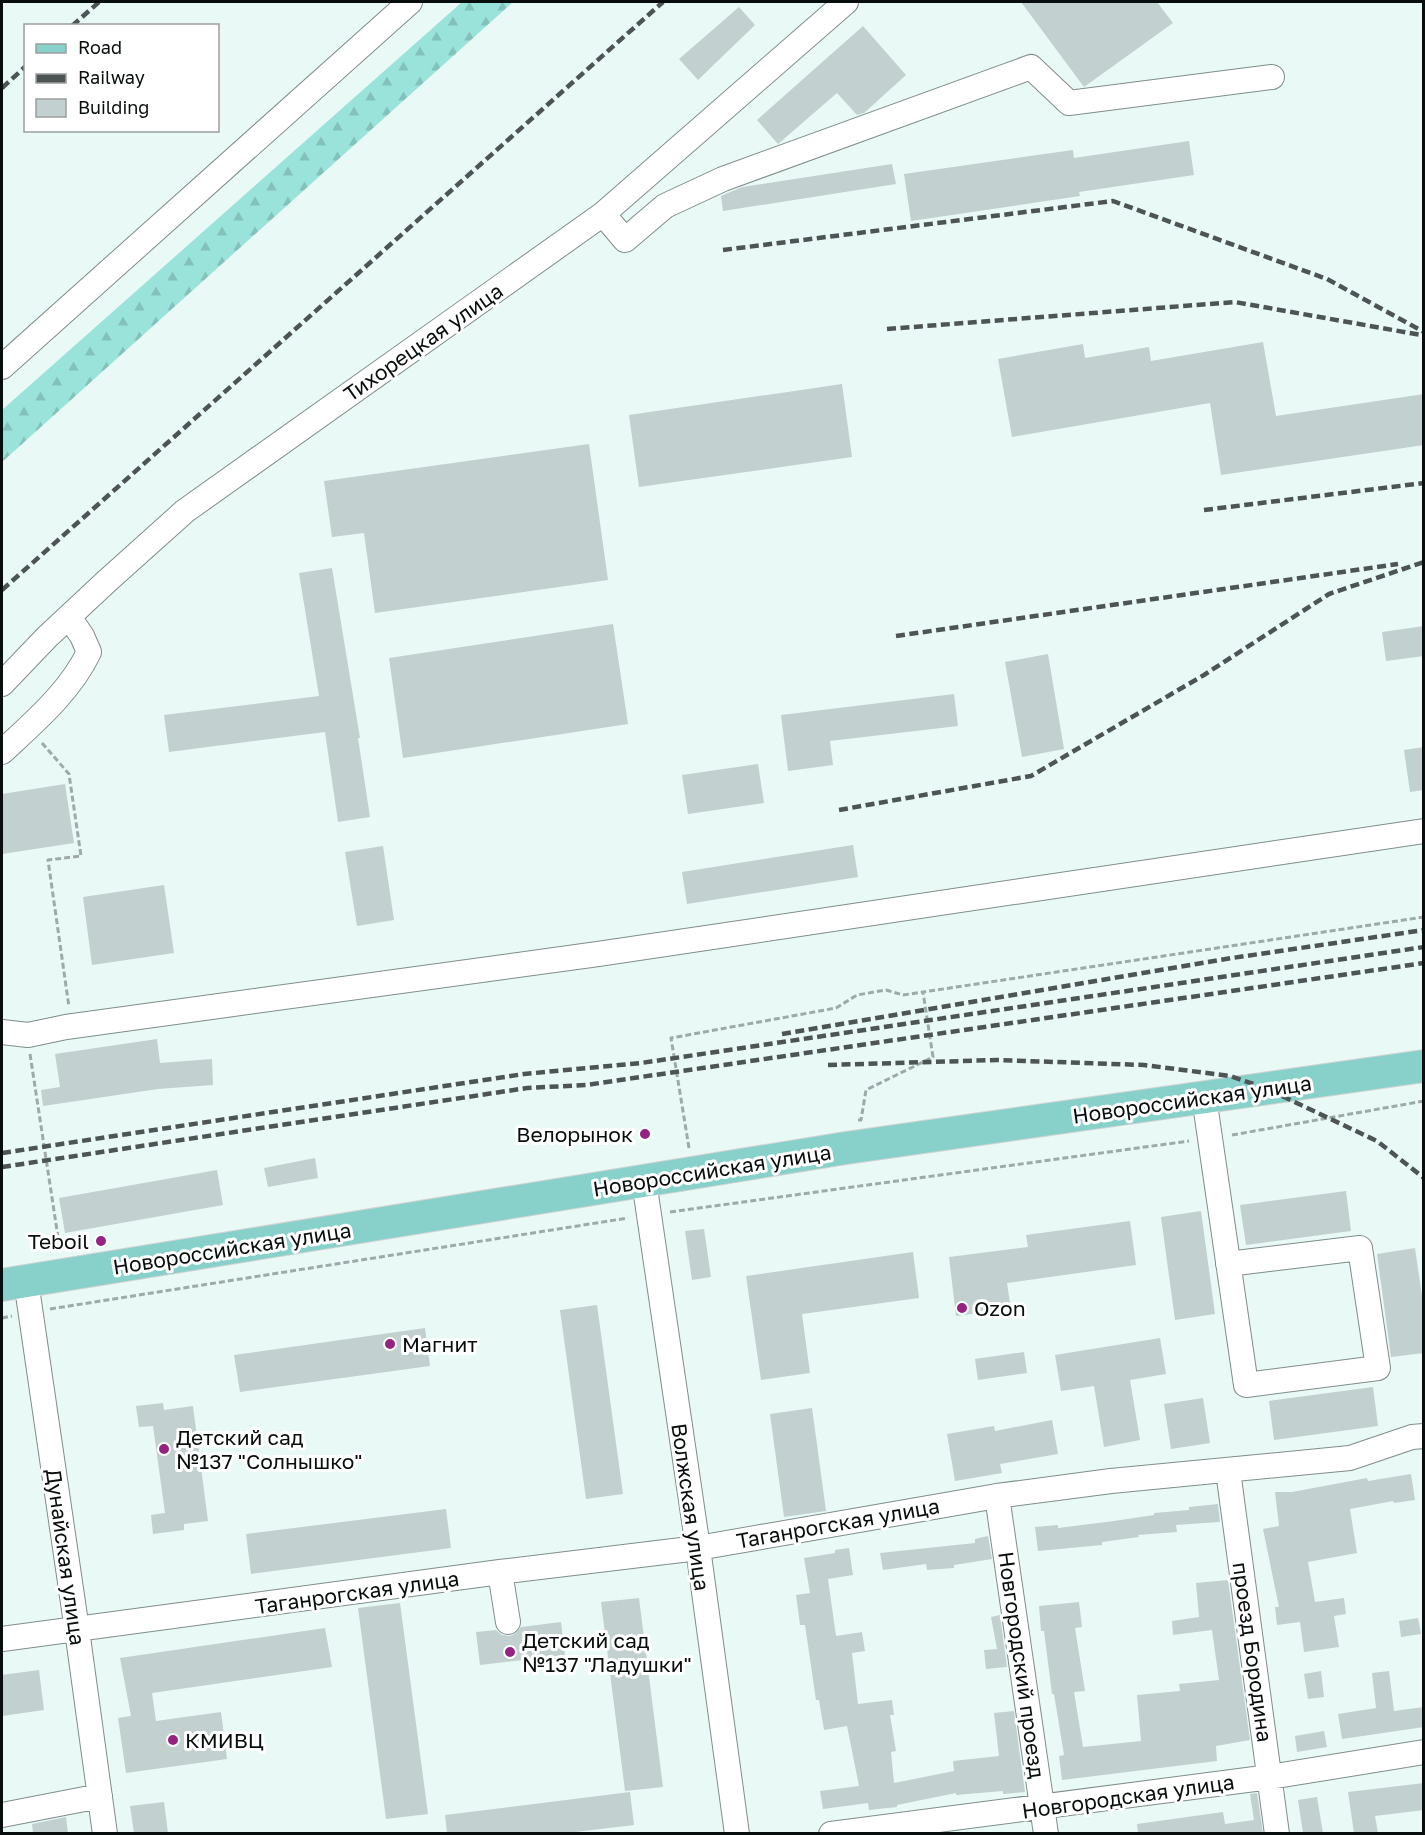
<svg xmlns="http://www.w3.org/2000/svg" width="1425" height="1835" font-family="'Golos Text',sans-serif">
  <style>
    .forest { fill: url(#forest-firs) }
    .building { fill: #c2d1cf }
    .lines { fill: none; stroke-linecap: round; stroke-linejoin: round }
    .minor-casing { stroke: #7f8d8b; stroke-width: 26 }
    .major-casing { stroke: #d3d3d3; stroke-width: 34 }
    .path { stroke: #9daaa8; stroke-width: 3; stroke-dasharray: 6 3; stroke-linecap: butt }
    .minor { stroke: #fff; stroke-width: 24 }
    .major { stroke: #88d1cb; stroke-width: 32 }
    .rail { stroke: #4d5554; stroke-width: 4.5; stroke-dasharray: 9 4.5; stroke-linecap: butt }
    .poi-dot { fill: #962381; stroke: #fff; stroke-width: 2 }
    .labels { text-anchor: middle; dominant-baseline: central; stroke-width: 6; stroke-linejoin: round; paint-order: stroke }
    .street-label { font-size: 21px; fill: #080d0d; stroke: #fff }
    .poi-label { font-size: 21px; fill: #080d0d; stroke: #fff; text-anchor: start }
  </style>
  <defs>
    <pattern id="forest-firs" width="22" height="20" patternUnits="userSpaceOnUse" patternTransform="scale(1.5)"><rect width="22" height="20" fill="#9ae3da"/><path d="M5 1l3.5 6h-7zM16 11l3.5 6h-7z" fill="#83c2ba"/></pattern>
  </defs>
  <rect width="100%" height="100%" fill="#e9f9f6"/>
  <path class="forest" d="M462,2h51l-511,460v-52z"/>
  <path class="building" d="M1021,2h136l16,21 -89,64z
    M739,7l16,18 -57,55 -19,-21z
    M863,26l43,49 -42,38 -7,2 -20,-22 -59,51 -21,-24z
    M1189,141l5,34 -115,17 1,4 -169,25 -7,-47 169,-24 1,8z
    M892,164l4,20 -173,27 -2,-15 21,-9z
    M1263,342l13,74 148,-22v51l-203,30 -11,-72 -198,34 -14,-78 85,-15 2,14 64,-11 2,14z
    M842,384l10,73 -213,30 -10,-72z
    M589,444l19,136 -233,33 -11,-80 -32,4 -8,-56z
    M332,568l28,170h-2l12,79 -32,5 -13,-90 -156,20 -5,-37 155,-19 -20,-123z
    M613,624l15,100 -225,34 -14,-100z
    M1424,626v30l-38,5 -4,-29z
    M1048,654l16,95 -42,8 -17,-95z
    M954,694l4,32 -128,15 3,24 -45,6 -7,-56z
    M1424,747v43l-14,2 -6,-42z
    M758,764l6,39 -76,11 -6,-39z
    M65,784l9,59 -72,11v-60z
    M853,845l5,32 -171,27 -5,-32z
    M383,846l11,74 -37,6 -12,-74z
    M164,885l10,68 -82,12 -9,-68z
    M157,1039l3,24 52,-4 1,26 -55,4 -115,17 -2,-16 19,-3 -5,-33z
    M315,1158l3,20 -50,9 -4,-19z
    M217,1170l6,35 -158,28 -6,-35z
    M1346,1191l5,40 -105,14 -6,-40z
    M1201,1211l14,103 -40,6 -14,-103z
    M1130,1221l6,44 -129,18 4,26 -55,7 -7,-59 79,-10 -2,-12z
    M704,1229l7,48 -19,3 -7,-49z
    M1415,1248l9,62v43l-33,4 -14,-103z
    M913,1252l6,46 -117,16 8,59 -49,7 -15,-104z
    M597,1305l26,189 -37,5 -26,-189z
    M425,1328l5,38 -190,26 -6,-37z
    M1160,1338l6,36 -36,6 10,60 -36,7 -10,-61 -33,5 -6,-36z
    M1024,1352l3,21 -49,7 -3,-21z
    M1373,1387l5,39 -104,14 -5,-39z
    M1203,1398l7,45 -39,6 -7,-45z
    M163,1403l1,7 29,-4 15,115 -24,3v6l-31,4 -2,-19 14,-2 -12,-87 -14,1 -3,-21z
    M812,1408l14,103 -42,6 -14,-103z
    M1052,1420l6,34 -58,10 2,9 -47,8 -8,-47 47,-8 1,5z
    M1411,1474l4,26 -21,3 -1,-2 -43,8 7,44 -49,9 7,40 29,-4 2,16 -12,2 5,31 -35,5 -4,-30 -23,3 -2,-18h4l-16,-78 16,-3 -4,-34h17l75,-14 1,3z
    M1218,1504l2,18 -44,3 1,7 -39,3 1,2 -37,5v3l-64,6 -3,-24 23,-2v3l56,-7 40,-6v-2l35,-3v-3z
    M446,1509l5,39 -200,26 -5,-40z
    M988,1536l4,23 -38,6v3l-27,2 -1,-6 -43,6 -3,-17 95,-10v-4z
    M849,1548l4,27 -25,4 8,57 26,-4 3,19 -13,2 6,51 34,-4 2,15h-4l6,36 -5,1 3,31 60,-12 -1,-10 46,-5 -5,-43 20,-2 11,81 -22,2v-3l-47,4v-2l-59,12v2l-28,3 -1,-7 -45,6 -3,-18 39,-5 -12,-60 -23,4 -5,-30h-3l-11,-75h-5l-4,-30 14,-2 -6,-35 31,-5v-3z
    M1228,1580l22,160 -34,6 1,15 -155,19 -3,-24 5,-1 -10,-61h-2l-8,-63h-3l-2,-25 40,-4 3,25 -7,1 10,63 -11,1 9,55 58,-6 -4,-46 43,-4 -1,-7 40,-4 -7,-50 -39,5 -1,-14 27,-4 -3,-34z
    M639,1598l24,189 -38,4 -24,-189z
    M400,1603l28,211 -42,5 -28,-211z
    M1000,1615l7,52 -21,2 -2,-19 13,-1 -6,-32z
    M1418,1618l3,16 -20,3 -2,-16z
    M561,1622l4,33 -85,10 -4,-33 20,-2 6,5 8,1 6,-3 5,-6z
    M325,1628l7,39 -180,26 4,28 65,-9 6,47 -101,14 -8,-55 13,-2 -11,-58z
    M39,1670l5,40 -42,6v-41z
    M1321,1671l3,26 -16,2 -4,-25z
    M1389,1671l5,40 30,-4v20l-82,12 -4,-25 38,-6 -4,-35z
    M1324,1731l3,16 -30,5 -2,-16z
    M1424,1783v27l-49,6 3,17h-24l-6,-41z
    M630,1792l4,33 -67,8h-120l-2,-18z
    M1257,1793l6,40h-125l-1,-9 86,-12 2,12 29,-4 -4,-26z
    M1317,1797l6,36h-20l-5,-33z
    M164,1802l4,31h-34l-4,-27z
    M66,1817l2,16h-35l-1,-9z"/>
  <g class="lines">
    <defs>
      <path id="minor" d="M603,214l22,26 40,-34 58,-27 308,-112 38,36 203,-26
        M2,367l408,-365
        M2,684l45,-47 60,-56 78,-70 418,-297 243,-212
        M2,752c31,-29 68,-60 87,-100l-7,-16 -13,-19
        M2,1032l26,3 38,-8 532,-73 826,-123
        M1204,1097l42,288 132,-17 -18,-120 -132,16
        M644,1181l54,367 39,286
        M26,1281l51,349 28,204
        M1228,1471l49,363
        M997,1496l49,338
        M500,1572l8,50
        M2,1639l498,-67 198,-24 299,-52 114,-15 239,-23 62,-21 12,-1
        M2,1815l98,-19
        M831,1834l439,-57 154,-25"/>
      <path id="major" d="M2,1285l844,-137 578,-82"/>
    </defs>
    <use href="#minor" class="minor-casing"/>
    <use href="#major" class="major-casing"/>
    <path class="path" d="M42,743l27,31 12,82 -33,4 21,147
      M30,1054l30,196
      M858,1120h3l5,-30 67,-33 -10,-65 501,-75
      M1232,1135l192,-34
      M689,1148l-18,-110 165,-30 21,-13 29,-5 17,5 20,-3
      M670,1212l519,-71
      M50,1309l578,-91
      M2,1318l10,-2"/>
    <use href="#minor" class="minor"/>
    <use href="#major" class="major"/>
    <path class="rail" d="M72,26l27,-24
      M2,88l24,-22
      M723,250l390,-49 214,78 97,53
      M887,329l348,-27 186,33
      M1204,510l220,-27
      M2,590l661,-588
      M896,636l502,-72
      M839,810l192,-34 173,-101 125,-81 95,-32
      M782,1034l450,-76 192,-28
      M828,1065l169,-5 147,5 86,11 35,12 112,53 47,37
      M2,1153l522,-79 117,-11 783,-116
      M2,1167l525,-79 59,-3 838,-122"/>
  </g>
  <g class="poi-dot">
    <circle cx="645" cy="1134" r="6"/>
    <circle cx="101" cy="1241" r="6"/>
    <circle cx="962" cy="1308" r="6"/>
    <circle cx="390" cy="1344" r="6"/>
    <circle cx="164" cy="1449" r="6"/>
    <circle cx="510" cy="1652" r="6"/>
    <circle cx="173" cy="1740" r="6"/>
  </g>
  <g class="labels">
    <g class="street-label">
      <text transform="translate(423 342) rotate(-35)">Тихорецкая улица</text>
      <text transform="translate(1192 1099) rotate(-8)">Новороссийская улица</text>
      <text transform="translate(712 1170) rotate(-9)">Новороссийская улица</text>
      <text transform="translate(232 1248) rotate(-9)">Новороссийская улица</text>
      <text transform="translate(691 1507) rotate(82)">Волжская улица</text>
      <text transform="translate(838 1523) rotate(-10)">Таганрогская улица</text>
      <text transform="translate(66 1557) rotate(82)">Дунайская улица</text>
      <text transform="translate(357 1592) rotate(-8)">Таганрогская улица</text>
      <text transform="translate(1253 1652) rotate(82)">проезд Бородина</text>
      <text transform="translate(1022 1665) rotate(82)">Новгородский проезд</text>
      <text transform="translate(1128 1796) rotate(-8)">Новгородская улица</text>
    </g>
    <g class="poi-label">
      <text x="633" y="1134" text-anchor="end">Велорынок</text>
      <text x="89" y="1241" text-anchor="end">Teboil</text>
      <text x="974" y="1308">Ozon</text>
      <text x="402" y="1344">Магнит</text>
      <text x="176" y="1437">Детский сад<tspan x="176" dy="24">№137 "Солнышко"</tspan></text>
      <text x="522" y="1640">Детский сад<tspan x="522" dy="24">№137 "Ладушки"</tspan></text>
      <text x="185" y="1740">КМИВЦ</text>
    </g>
  </g>
  <rect width="1425" height="1835" fill="none" stroke="#080d0d" stroke-width="6"/>
  <rect x="24" y="24" width="195" height="108" fill="#ffffff" stroke="#9c9e9e" stroke-width="1.5"/>
  <rect x="36" y="44" width="30" height="9" fill="#88d1cb" stroke="#9c9e9e" stroke-width="1.5"/>
  <text x="78" y="54" font-size="18" fill="#080d0d">Road</text>
  <rect x="36" y="74" width="30" height="9" fill="#4d5554" stroke="#9c9e9e" stroke-width="1.5"/>
  <text x="78" y="84" font-size="18" fill="#080d0d">Railway</text>
  <rect x="36" y="99" width="30" height="18" fill="#c2d1cf" stroke="#9c9e9e" stroke-width="1.5"/>
  <text x="78" y="114" font-size="18" fill="#080d0d">Building</text>
</svg>
